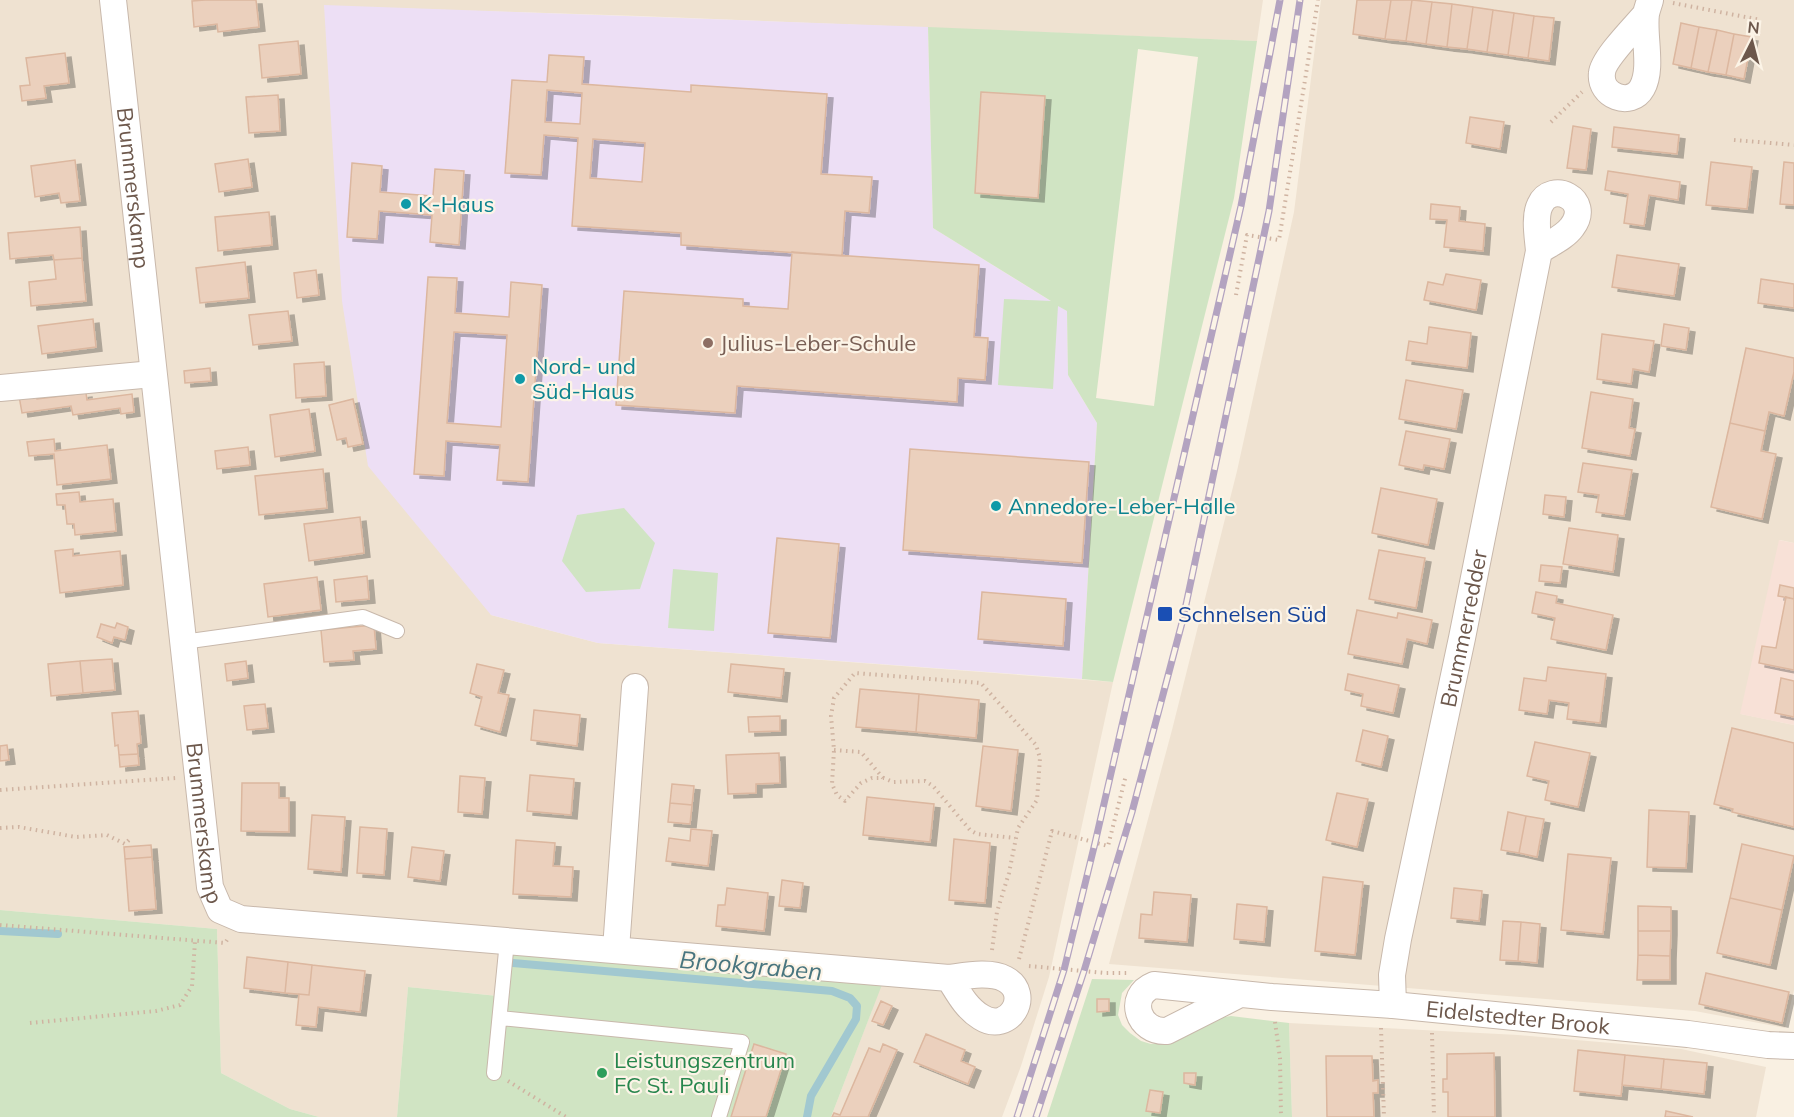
<svg xmlns="http://www.w3.org/2000/svg" width="1794" height="1117" font-family="Mulish,sans-serif">
  <style>
    .residential { fill: #efe2d1 }
    .commercial { fill: #f8e1d7 }
    .education { fill: #eddff5 }
    .green { fill: #d0e4c3; fill-rule: evenodd }
    .lines { fill: none; stroke-linecap: round; stroke-linejoin: round }
    .stream { stroke: #a1c8d0; stroke-width: 8 }
    .building { fill: #ebd0bd; stroke: #dcb79f; stroke-width: 1.5; fill-rule: evenodd; filter: url(#shadow) }
    .service-casing { stroke: #c8b8ab; stroke-width: 16 }
    .minor-casing { stroke: #c8b8ab; stroke-width: 28 }
    .path { stroke: #cfb3a1; stroke-width: 4; stroke-dasharray: 1.5 4.5; stroke-linecap: butt }
    .service { stroke: #fff; stroke-width: 14 }
    .minor { stroke: #fff; stroke-width: 26 }
    .rail-casing { stroke: #b3a3c0; stroke-width: 7 }
    .rail { stroke: #fcf4e7; stroke-width: 4.5; stroke-dasharray: 14; stroke-linecap: butt }
    .culture-dot { fill: #0f9aa8; stroke: #fcf4e7; stroke-width: 2 }
    .education-dot { fill: #8d6e63; stroke: #fcf4e7; stroke-width: 2 }
    .transit-dot { fill: #1a4fb4; stroke: #fcf4e7; stroke-width: 2 }
    .leisure-dot { fill: #2e9e5b; stroke: #fcf4e7; stroke-width: 2 }
    .labels { text-anchor: middle; dominant-baseline: central; stroke-width: 4.5; stroke-linejoin: round; paint-order: stroke }
    .street-label { font-size: 22px; fill: #6d584c; stroke: #fcf4e7 }
    .culture-label { font-size: 22px; fill: #0d838f; stroke: #fcf4e7; text-anchor: start }
    .education-label { font-size: 22px; fill: #785e54; stroke: #fcf4e7; text-anchor: start }
    .transit-label { font-size: 22px; fill: #164399; stroke: #fcf4e7; text-anchor: start }
    .leisure-label { font-size: 22px; fill: #27864d; stroke: #fcf4e7; text-anchor: start }
    .water-label { font-size: 24px; font-style: italic; fill: #48757f; stroke: #fcf4e7 }
  </style>
  <defs>
    <filter id="shadow"><feDropShadow dx="6" dy="4" stdDeviation="0" flood-color="#0004"/></filter>
  </defs>
  <rect width="100%" height="100%" fill="#f9f0e2"/>
  <path class="residential" d="M0,0h1263l-6,41 -617,-25 -316,-10 167,609 107,28 515,39 -64,295 -28,89 -19,51h-171l41,-107 -363,-13 -101,-10 -11,130h-78l-29,-8 -69,-36 -4,-144 -217,-19z
    M1321,0h473v543l-14,-3 -39,174 53,11v265l-9,38 -90,-17 -586,-47 63,-234 65,-259 57,-259z
    M1289,1023l229,12 163,14 85,18 -10,50h-464z"/>
  <path class="commercial" d="M1779,540l15,3v182l-54,-11z"/>
  <path class="education" d="M324,5l604,22 5,201 134,83 1,64 29,48 -15,256 -484,-36 -107,-28 -123,-149 -26,-165z"/>
  <path class="green" d="M928,27l329,14 -23,157 -121,484 -31,-3 15,-256 -29,-48 -1,-64 -9,-5 -5,83 -55,-4 6,-86 47,2 -118,-73zM1138,49l60,8 -44,349 -58,-8z
    M624,508l31,35 -15,46 -54,3 -24,-31 15,-46z
    M673,569l45,4 -4,58 -46,-3z
    M0,910l217,19 4,144 69,36 29,8h-319z
    M513,952l370,30 -52,135h-434l11,-130 100,10z
    M1092,979l42,1 -12,13 -4,22 4,10 8,8 11,8 10,3 10,-1 52,-24 18,-3 58,7 3,94h-245z"/>
  <g class="lines">
    <path class="stream" d="M0,931l58,3
      M513,963l319,28 18,7 7,8 -1,13 -45,77 -4,21"/>
  </g>
  <path class="building" d="M205,0h51l3,27 -41,5 -1,-8 -23,3 -2,-26z
    M1357,0h34l-6,39 -32,-5z
    M1391,0h21l-6,41 -21,-2z
    M1412,0l20,2 -6,42 -20,-3z
    M1432,2l20,2 -5,43 -21,-3z
    M1452,4l21,3 -6,42 -20,-2z
    M1473,7l20,3 -6,42 -20,-3z
    M1493,10l21,3 -6,42 -21,-3z
    M1514,13l20,3 -6,42 -20,-3z
    M1534,16l20,2 -5,43 -21,-3z
    M1681,23l18,4 -8,41 -18,-4z
    M1699,27l18,3 -9,42 -17,-4z
    M1717,30l17,4 -8,41 -18,-3z
    M1734,34l18,3 -8,42 -18,-4z
    M298,41l3,33 -39,4 -3,-33z
    M65,53l4,30 -25,3 2,12 -24,3 -2,-15 10,-1 -4,-27z
    M549,55l35,2 -2,27 109,8v-7l136,9 -6,80 51,3 -3,36 -24,-2 -3,45 -161,-11v-12l-109,-7 6,-88 -34,-3 -3,40 -36,-2 7,-93 35,2zM547,90l35,3 -2,31 -35,-2zM593,139l52,4 -3,39 -52,-4z
    M981,92l64,4 -7,102 -63,-5z
    M278,95l2,36 -31,2 -3,-36z
    M1470,117l34,5 -4,27 -34,-6z
    M1573,126l18,3 -5,41 -19,-2z
    M1614,127l65,8 -2,19 -65,-7z
    M248,159l4,28 -33,5 -4,-28z
    M75,160l5,41 -19,2 -2,-10 -24,4 -4,-31z
    M1711,162l41,5 -5,42 -41,-4z
    M1784,162l10,1v42l-14,-1z
    M352,163l30,3 -2,26 53,4 2,-27 29,2 -5,74 -29,-3 2,-27 -53,-4 -2,28 -30,-2z
    M1608,171l72,11 -2,18 -29,-5 -5,31 -20,-3 4,-29 -23,-4z
    M1431,204l29,3 -1,14 26,3 -2,27 -39,-4 3,-27 -17,-1z
    M269,212l3,33 -54,6 -3,-34z
    M80,227l2,31 -28,2 -1,-5 -43,4 -2,-26z
    M792,252l187,13 -5,72 14,1 -3,42 -27,-2 -1,24 -220,-16 -2,27 -119,-8 8,-114 119,8v7l45,3z
    M1617,255l62,9 -5,32 -62,-9z
    M82,258l4,43 -55,5 -2,-24 27,-3 -2,-19z
    M245,262l4,36 -49,5 -4,-35z
    M316,270l3,25 -22,3 -3,-25z
    M1446,274l35,6 -5,30 -52,-10 4,-18 15,3z
    M428,277l29,1 -2,35 54,4 2,-35 31,3 -14,197 -31,-2 3,-35 -54,-4 -2,35 -30,-2zM454,332l53,3 -6,92 -54,-4z
    M1761,279l33,5v24l-36,-5z
    M288,311l4,30 -39,4 -4,-30z
    M93,319l3,28 -54,7 -4,-28z
    M1664,324l25,4 -3,22 -25,-4z
    M1429,327l42,6 -4,35 -61,-8 3,-19 18,3z
    M1602,334l52,7 -5,31 -16,-3 -2,15 -34,-5z
    M1746,348l48,10v14l-10,44 -15,-4 -4,19 -35,-8z
    M324,362l2,34 -30,2 -2,-34z
    M210,368l1,13 -26,2 -1,-12z
    M1406,380l57,10 -7,39 -57,-10z
    M1591,392l42,7 -4,29 6,1 -5,27 -48,-8z
    M86,393l1,7 45,-6 2,18 -13,2 -1,-6 -47,7 -2,-9 -49,7 -3,-17 17,-2 1,5z
    M353,399l10,45 -15,3 -2,-9 -9,2 -8,-35z
    M309,409l6,42 -40,6 -5,-42z
    M1730,423l35,8 -4,20 15,3 -14,65 -51,-12z
    M1406,431l44,8 -6,30 -20,-4 -1,5 -24,-5z
    M54,439l1,12 52,-6 4,34 -54,6 -3,-31 -25,2 -2,-14z
    M248,447l2,18 -33,4 -2,-18z
    M910,449l179,13 -7,101 -179,-13z
    M1583,463l49,7 -8,46 -28,-4 3,-17 -21,-3z
    M323,469l4,39 -68,7 -4,-39z
    M1381,488l56,11 -9,46 -56,-12z
    M79,492l1,10 33,-3 3,32 -41,4 -1,-11h-7l-2,-19h-8l-1,-11z
    M1545,495l21,2 -2,20 -21,-3z
    M360,517l4,36 -55,8 -5,-37z
    M1569,528l49,7 -5,37 -50,-8z
    M777,538l62,6 -9,94 -62,-5z
    M73,549v7l47,-5 3,34 -63,8 -5,-42z
    M1379,550l46,8 -9,50 -47,-9z
    M1541,565l21,2 -2,16 -21,-2z
    M367,576l2,23 -33,3 -2,-22z
    M317,577l4,33 -53,7 -4,-33z
    M1780,585l14,3v11l-16,-3z
    M982,592l84,7 -3,47 -85,-7z
    M1536,592l21,4 -1,7 57,12 -7,35 -55,-11 4,-21 -23,-5z
    M1786,597l8,2v71l-35,-7 3,-17 14,2z
    M1357,610l40,8 1,-5 34,7 -5,24 -20,-5 -5,25 -54,-10z
    M117,623l11,4 -3,13 -11,-3 -2,6 -15,-6 4,-13 14,4z
    M374,625l2,24 -23,2 1,9 -30,2 -3,-32z
    M112,659l3,31 -32,3 -3,-32z
    M80,661l3,32 -32,3 -3,-32z
    M246,661l2,17 -21,3 -2,-17z
    M477,664l27,6 -6,23 11,2 -9,37 -25,-7 7,-28 -12,-4z
    M731,664l53,5 -3,29 -53,-6z
    M1548,667l58,7 -6,49 -33,-4 2,-16 -20,-3 -2,14 -28,-4 5,-32 22,3z
    M1348,674l51,11 -6,28 -32,-7 2,-12 -18,-4z
    M1781,678l13,3v36l-19,-4z
    M860,689l59,5 -3,38 -60,-5z
    M919,694l60,6 -3,38 -60,-6z
    M265,704l3,24 -21,2 -3,-24z
    M534,710l46,5 -3,31 -46,-6z
    M138,711l3,32 -4,1 1,10 -19,1 -1,-10 -3,1 -3,-33z
    M780,716v15l-31,1 -1,-15z
    M1732,728l62,15v84l-62,-15 1,-3 -19,-5z
    M1363,730l25,6 -7,31 -25,-6z
    M1535,742l55,11 -12,54 -33,-7 4,-19 -22,-5z
    M7,745l2,15 -9,1v-15z
    M983,746l35,4 -7,61 -35,-5z
    M779,753l1,30 -24,1v9l-28,1 -2,-39z
    M138,754l1,11 -19,2 -1,-12z
    M530,775l44,4 -3,36 -44,-4z
    M460,776l25,2 -3,36 -24,-2z
    M242,783h37v15h10v34l-48,-1z
    M672,784l22,2 -2,19 -22,-2z
    M1337,793l31,6 -11,48 -31,-7z
    M867,797l67,7 -4,38 -67,-7z
    M670,803l22,2 -2,19 -22,-2z
    M1649,810l40,2 -3,56 -39,-1z
    M1508,812l18,4 -7,37 -18,-3z
    M312,815l33,2 -4,55 -33,-3z
    M1526,816l18,3 -7,38 -18,-4z
    M360,827l27,2 -3,46 -27,-2z
    M691,829l21,2 -4,35 -42,-5 3,-23 21,3z
    M954,839l36,4 -5,60 -36,-3z
    M516,840l39,3 -2,23 20,1 -2,30 -58,-3z
    M1742,844l52,12 -12,54 -52,-12z
    M151,845l1,12 -27,2 -1,-12z
    M412,847l32,4 -4,30 -32,-4z
    M1568,854l43,4 -8,76 -42,-4z
    M152,857l4,52 -27,2 -4,-52z
    M1323,877l40,5 -8,73 -40,-4z
    M782,880l21,3 -3,25 -21,-2z
    M727,888l41,5 -4,38 -48,-5 2,-21h7z
    M1454,888l28,3 -3,30 -28,-3z
    M1154,892l37,3 -4,47 -48,-4 2,-24 11,1z
    M1730,898l52,12 -12,55 -53,-12z
    M1237,904l30,3 -3,35 -30,-3z
    M1638,906l33,1v24h-33z
    M1503,921l18,1 -3,39 -18,-1z
    M1521,922l19,2 -3,39 -19,-2z
    M1638,931h33l-1,25 -32,-1z
    M1638,955l32,1v24h-33z
    M247,957l41,5 -3,31 -41,-5z
    M288,962l24,3 -3,30 -24,-2z
    M312,965l53,6 -5,41 -42,-5 -2,20 -20,-2 3,-31 10,1z
    M1706,973l83,19 -7,31 -83,-19z
    M1097,999h12v12l-12,1z
    M881,1001l11,5 -9,19 -11,-4z
    M926,1034l39,16 -4,11 14,6 -7,17 -54,-22z
    M754,1044l32,10 -20,63h-35z
    M883,1044l14,6 -29,67h-36l2,-4 6,2 29,-67 11,4z
    M1578,1050l47,5 -4,41 -47,-5z
    M1494,1053l1,64h-47v-25h-5v-13h4v-25z
    M1625,1055l39,4 -3,30 -39,-4z
    M1326,1056h46l1,25 5,-1v13h-5l1,24h-47z
    M1664,1059l43,4 -3,31 -43,-5z
    M1184,1073h12l-1,12 -11,-2z
    M1150,1090l13,2 -3,21 -14,-2z
    M1666,1111l27,6h-28z"/>
  <g class="lines">
    <defs>
      <path id="service" d="M183,642l180,-25 34,14
        M500,1018l242,24 -23,75
        M494,1073l13,-132"/>
      <g id="minor">
        <path id="s1" d="M113,0l97,887 10,23 21,9 708,59c16,-2 41,-7 56,1 28,15 4,56 -24,38 -15,-9 -23,-25 -32,-39"/>
        <path d="M1646,14c-10,12 -43,45 -44,59 -3,23 29,35 40,15 11,-19 1,-53 4,-74 1,-5 3,-10 4,-14"/>
        <path d="M0,388l153,-14"/>
        <path d="M616,949l19,-262"/>
        <path id="s2" d="M1240,994l-73,37c-29,2 -41,-35 -13,-46l118,12 121,8 295,29 80,11 26,1"/>
        <path id="s3" d="M1393,1005l-1,-30 6,-36 64,-301 77,-387c10,-7 26,-14 33,-24 21,-28 -21,-47 -32,-22 -6,12 -2,33 -1,46"/>
      </g>
    </defs>
    <use href="#service" class="service-casing"/>
    <use href="#minor" class="minor-casing"/>
    <path class="path" d="M1673,3l88,17
      M1551,122l31,-30
      M1734,140l60,5
      M1236,295l11,-60 32,5 39,-240
      M834,750l27,2 22,26
      M0,790l176,-12
      M0,828l19,-1 57,10 31,-2 18,9 7,-7
      M0,925l225,18 2,-3
      M992,950l5,-38 12,-39 9,-45 19,-28 3,-42 -4,-13 -55,-62 -126,-10 -21,25 -3,18 3,34 -2,34 5,11 8,6 16,-18 11,-5h12l9,4 32,-1 8,5 37,44 7,4 38,4
      M1019,959l33,-128 56,15 18,-71
      M1029,966l76,7h24
      M1275,1022l5,36 1,59
      M30,1023l126,-12 24,-6 12,-19 3,-45
      M1381,1028l3,89
      M1432,1033l2,84
      M508,1081l58,36"/>
    <use href="#service" class="service"/>
    <use href="#minor" class="minor"/>
    <defs>
      <path id="rail" d="M1017,1117l47,-147 31,-127 146,-637 39,-206
        M1036,1117l48,-146 48,-159 51,-193 86,-408 31,-211"/>
    </defs>
    <use href="#rail" class="rail-casing"/>
    <use href="#rail" class="rail"/>
  </g>
  <g class="culture-dot">
    <circle cx="406" cy="204" r="6"/>
    <circle cx="520" cy="379" r="6"/>
    <circle cx="996" cy="506" r="6"/>
  </g>
  <circle class="education-dot" cx="708" cy="343" r="6"/>
  <rect class="transit-dot" x="1157" y="606" width="16" height="16" rx="3"/>
  <circle class="leisure-dot" cx="602" cy="1073" r="6"/>
  <g class="labels">
    <g class="street-label">
      <text stroke="none"><textPath href="#s1" startOffset="189">Brummerskamp</textPath></text>
      <text stroke="none"><textPath href="#s3" startOffset="384">Brummerredder</textPath></text>
      <text stroke="none"><textPath href="#s1" startOffset="828">Brummerskamp</textPath></text>
      <text stroke="none"><textPath href="#s2" startOffset="518">Eidelstedter Brook</textPath></text>
    </g>
    <g class="culture-label">
      <text x="418" y="204">K-Haus</text>
      <text x="532" y="366">Nord- und<tspan x="532" dy="25">Süd-Haus</tspan></text>
      <text x="1008" y="506">Annedore-Leber-Halle</text>
    </g>
    <g class="education-label">
      <text x="720" y="343">Julius-Leber-Schule</text>
    </g>
    <g class="transit-label">
      <text x="1178" y="614">Schnelsen Süd</text>
    </g>
    <g class="leisure-label">
      <text x="614" y="1060">Leistungszentrum<tspan x="614" dy="25">FC St. Pauli</tspan></text>
    </g>
    <g class="water-label">
      <text transform="translate(751 965) rotate(5)">Brookgraben</text>
    </g>
  </g>
  <g transform="translate(1752 42) rotate(6)" stroke="#fcf4e7" stroke-width="4.5" paint-order="stroke">
  <path d="M0-4.5L10 22L0 15L-10 22Z" fill="#6d584c"/>
  <text y="-9" font-size="16" font-weight="bold" text-anchor="middle" fill="#6d584c">N</text>
  </g>
</svg>
